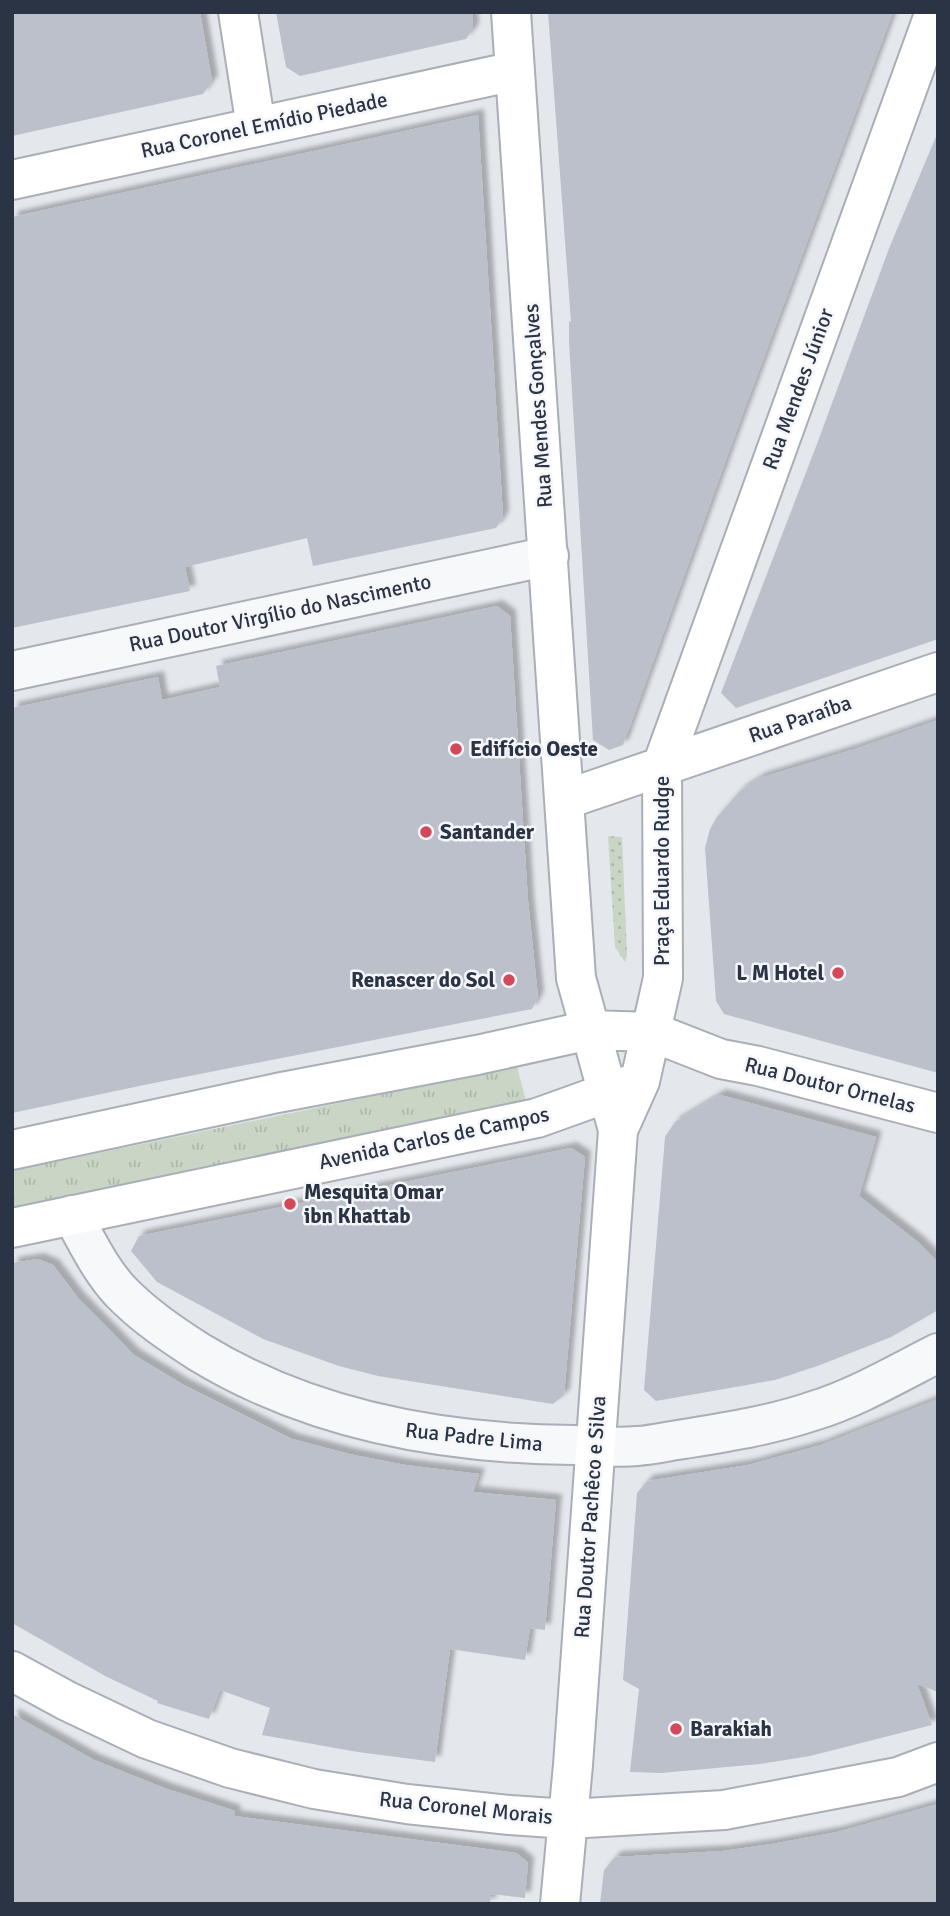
<svg xmlns="http://www.w3.org/2000/svg" width="950" height="1916" font-family="Signika,sans-serif">
  <style>
    .grass { fill: url(#grass-tufts) }
    .park { fill: url(#park-dots) }
    .building { fill: #bbc0ca; filter: url(#shadow) }
    .lines { fill: none; stroke-linecap: round; stroke-linejoin: round }
    .street-casing { stroke: #a9aeb7; stroke-width: 42 }
    .secondary-casing { stroke: #a9aeb7; stroke-width: 42 }
    .street { stroke: #f7f8fa; stroke-width: 38 }
    .secondary { stroke: #fff; stroke-width: 38 }
    .poi-dot { fill: #d1495b; stroke: #f4f6f9; stroke-width: 2.5 }
    .labels { text-anchor: middle; dominant-baseline: central; stroke-width: 5; stroke-linejoin: round; paint-order: stroke }
    .street-label { font-size: 21px; fill: #2b3445; stroke: #f4f6f9 }
    .poi-label { font-size: 21px; font-weight: bold; fill: #2b3445; stroke: #f4f6f9; text-anchor: start }
  </style>
  <defs>
    <pattern id="grass-tufts" width="24" height="20" patternUnits="userSpaceOnUse" patternTransform="scale(1.75)"><rect width="24" height="20" fill="#c9d6c5"/><path d="M3 7l-1-3M5 7V3M7 7l1-3M15 17l-1-3M17 17v-4M19 17l1-3" fill="none" stroke="#adb8ab"/></pattern>
    <pattern id="park-dots" width="8" height="8" patternUnits="userSpaceOnUse" patternTransform="scale(1.75)"><rect width="8" height="8" fill="#c9d6c5"/><path d="M2 2h.1M6 6h.1" fill="none" stroke="#adb8ab" stroke-width="1.8" stroke-linecap="round"/></pattern>
    <filter id="shadow"><feDropShadow dx="6" dy="-6" stdDeviation="2" flood-color="#0004"/></filter>
  </defs>
  <rect width="100%" height="100%" fill="#e4e7ec"/>
  <path class="grass" d="M517,1066l9,35 -514,107v-37z"/>
  <path class="park" d="M608,836l14,1 5,119 -2,6 -10,-15z"/>
  <path class="building" d="M12,12h188l12,69 -9,13 -191,42z
    M276,12h196l1,17 -7,10 -166,37 -14,-9z
    M548,12h345l-156,417 -114,316 -14,5 -16,-10 -24,-398v-21l2,1z
    M478,115l25,402 -7,11 -183,38 -6,-28 -122,29 5,24 -178,37v-411z
    M938,132v507l-202,69 -15,-15 96,-249 73,-198z
    M497,606l13,10 18,285 10,96 -6,12 -388,76 -132,28v-405l146,-31 4,23 58,-13 -4,-21z
    M938,720v353l-214,-59 -8,-13 -11,-153 5,-19 7,-12 23,-26 20,-13 98,-30z
    M720,1095l156,42 -17,59 60,47 19,19v48l-47,27 -71,28 -45,15 -119,21 -12,-11 21,-253 10,-15z
    M571,1148l14,9 -21,238 -11,9 -175,-28 -39,-10 -76,-27 -106,-57 -26,-31 8,-15z
    M38,1259l15,6 25,33 56,57 48,29 110,55 57,15 56,11 74,9 -6,18 83,8 -11,130 -15,-2 -5,32 -75,-11 -15,113 -77,-10 -96,-17 8,-27 -50,-18 -11,29 -52,-16 1,-2 -51,-24 -95,-54v-360z
    M938,1399v293l-21,-8 15,41 -122,31 -50,8 -99,9 -31,-1 9,-83 -16,-9 14,-187 10,-12 101,-16 73,-20z
    M12,1714l82,46 70,28 71,23 -1,5 282,37 12,10 -3,35 -34,-4 -1,10h-478z
    M938,1804v100h-338l4,-34 11,-13 108,-6 49,-7 65,-12z"/>
  <g class="lines">
    <defs>
      <path id="street" d="M12,671l537,-115
        M72,1215c15,26 27,53 48,76 23,24 51,43 79,61 113,69 244,92 375,93 21,1 43,3 63,1 16,-1 32,-5 47,-7 43,-7 88,-14 129,-28 43,-13 85,-38 125,-58"/>
      <path id="secondary" d="M238,12l18,115
        M511,12l65,966 42,152 -45,635 -13,139
        M12,180l503,-109
        M564,800l374,-128
        M618,1130l22,-49 23,-103 -1,-212 273,-754
        M12,1150l265,-57 200,-38 113,-25 62,2 69,27 37,7 180,47
        M12,1228l525,-110 95,-34
        M12,1671l55,30 80,38 83,29 84,21 93,15 103,11 58,4 156,-9 174,-33 40,-15"/>
    </defs>
    <use href="#street" class="street-casing"/>
    <use href="#secondary" class="secondary-casing"/>
    <use href="#street" class="street"/>
    <use href="#secondary" class="secondary"/>
  </g>
  <g class="poi-dot">
    <circle cx="456" cy="749" r="7"/>
    <circle cx="426" cy="832" r="7"/>
    <circle cx="838" cy="973" r="7"/>
    <circle cx="509" cy="980" r="7"/>
    <circle cx="290" cy="1204" r="7"/>
    <circle cx="676" cy="1729" r="7"/>
  </g>
  <g class="labels">
    <g class="street-label">
      <text transform="translate(264 125) rotate(-12)">Rua Coronel Emídio Piedade</text>
      <text transform="translate(798 389) rotate(-70)">Rua Mendes Júnior</text>
      <text transform="translate(538 406) rotate(-94)">Rua Mendes Gonçalves</text>
      <text transform="translate(280 613) rotate(-12)">Rua Doutor Virgílio do Nascimento</text>
      <text transform="translate(800 719) rotate(-19)">Rua Paraíba</text>
      <text transform="translate(662 871) rotate(-90)">Praça Eduardo Rudge</text>
      <text transform="translate(830 1085) rotate(14)">Rua Doutor Ornelas</text>
      <text transform="translate(434 1138) rotate(-12)">Avenida Carlos de Campos</text>
      <text transform="translate(474 1437) rotate(6)">Rua Padre Lima</text>
      <text transform="translate(590 1517) rotate(-86)">Rua Doutor Pachêco e Silva</text>
      <text transform="translate(466 1808) rotate(6)">Rua Coronel Morais</text>
    </g>
    <g class="poi-label">
      <text x="470" y="749">Edifício Oeste</text>
      <text x="440" y="832">Santander</text>
      <text x="824" y="973" text-anchor="end">L M Hotel</text>
      <text x="495" y="980" text-anchor="end">Renascer do Sol</text>
      <text x="304" y="1192">Mesquita Omar<tspan x="304" dy="24">ibn Khattab</tspan></text>
      <text x="690" y="1729">Barakiah</text>
    </g>
  </g>
  <rect width="950" height="1916" fill="none" stroke="#2b3445" stroke-width="28"/>
</svg>
